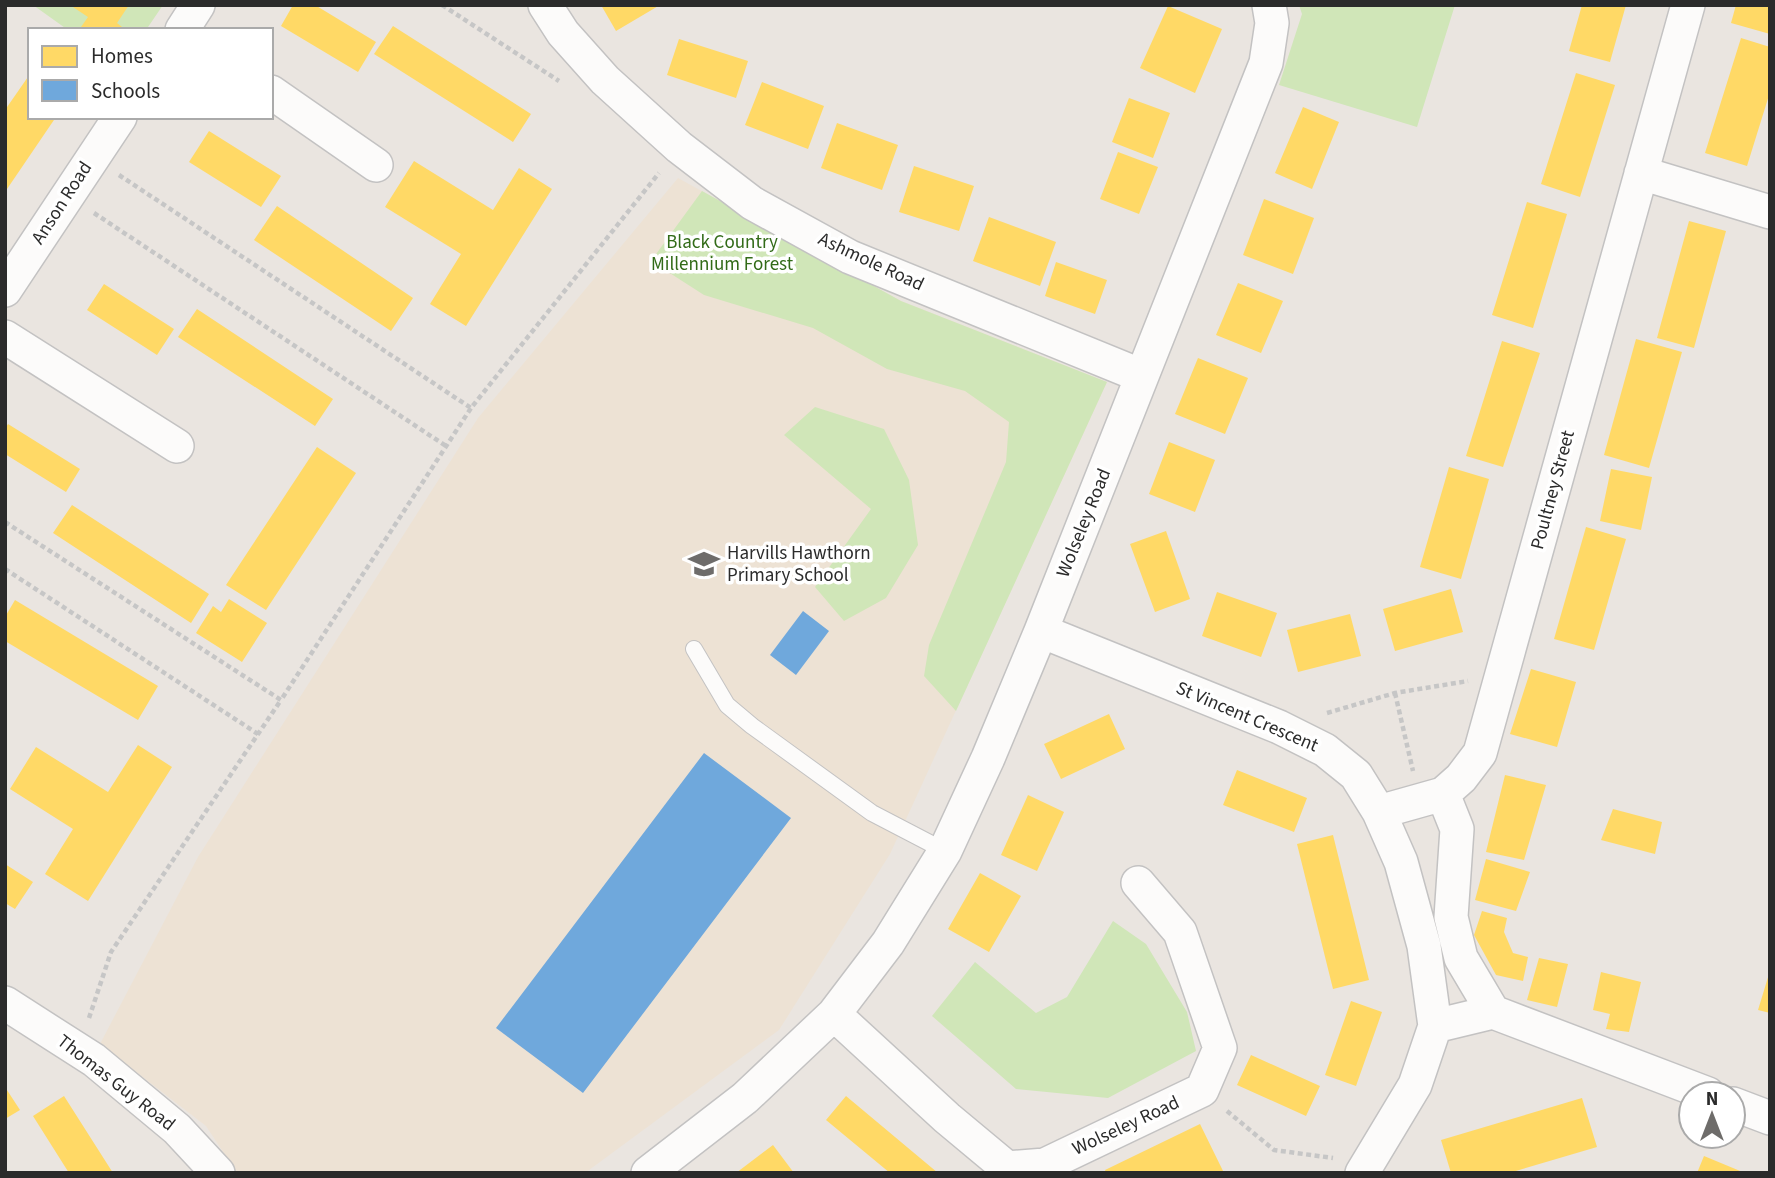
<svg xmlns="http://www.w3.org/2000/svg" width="1775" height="1178" font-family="'Source Sans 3',sans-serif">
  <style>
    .education { fill: #ede2d4 }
    .green { fill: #d0e6b8 }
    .homes { fill: #ffd966 }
    .schools { fill: #6fa8dc }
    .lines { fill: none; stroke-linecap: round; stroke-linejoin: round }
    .service-casing { stroke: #c3c2c2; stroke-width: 18 }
    .minor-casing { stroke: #c3c2c2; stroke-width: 36 }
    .path { stroke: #c6c6c6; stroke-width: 4.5; stroke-dasharray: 5 3.5; stroke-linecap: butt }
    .service { stroke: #fcfbfa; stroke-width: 16 }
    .minor { stroke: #fcfbfa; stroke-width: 33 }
    .labels { text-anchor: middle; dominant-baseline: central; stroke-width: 7; stroke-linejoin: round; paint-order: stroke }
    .street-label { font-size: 19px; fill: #2b2b2b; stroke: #fff }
    .park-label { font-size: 19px; fill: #326b18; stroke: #fff }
    .poi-label { font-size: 19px; fill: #2b2b2b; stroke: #fff; text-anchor: start }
  </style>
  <rect width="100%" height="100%" fill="#eae5e0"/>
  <path class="education" d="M678,178l223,123 206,81 -217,472 -111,176 -194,143h-348l-31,-47 -106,-82 98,-187 280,-439z"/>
  <path class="green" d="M33,5h130l-17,25h-78z
    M1299,5h156l-38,122 -138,-42 23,-71z
    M702,191l199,110 206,81 -151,329 -32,-35 5,-31 77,-183 3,-40 -44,-31 -78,-22 -74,-41 -109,-33 -53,-34z
    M815,407l69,22 25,51 9,65 -32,53 -42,23 -29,-34 56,-78 -87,-74z
    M1113,921l33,23 41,68 9,39 -88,47 -92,-9 -84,-73 43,-54 61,51 31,-16z"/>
  <path class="homes" d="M70,5h59l-12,18 5,4 -1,3h-35l-5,-3 7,-10z
    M293,5h22l61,37 -18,30 -77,-46z
    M601,5h59l-44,26z
    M1582,5h44l-16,57 -41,-11z
    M1736,5h34v29l-39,-11z
    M1168,6l54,23 -27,64 -55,-25z
    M393,26l138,88 -18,28 -139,-88z
    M1741,38l29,9v45l-23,74 -42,-13z
    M679,39l69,22 -12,37 -69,-23z
    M1576,73l39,12 -35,112 -39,-13z
    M30,74v43h26l-51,75v-82z
    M762,82l62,24 -16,43 -63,-24z
    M1129,98l41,15 -17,45 -41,-16z
    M1303,107l36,15 -27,67 -37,-16z
    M837,123l61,22 -16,45 -61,-22z
    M209,131l72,45 -20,31 -72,-45z
    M1118,152l40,15 -19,47 -39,-15z
    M414,161l79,49 26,-42 33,21 -86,137 -36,-22 31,-50 -76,-47z
    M914,166l60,20 -15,45 -60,-19z
    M1264,199l50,19 -21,56 -50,-19z
    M1527,202l40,12 -34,114 -41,-13z
    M277,206l136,92 -22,33 -137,-91z
    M989,217l67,25 -16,44 -67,-25z
    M1689,221l37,10 -32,117 -37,-10z
    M1056,262l51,18 -12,34 -50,-18z
    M1238,283l45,18 -22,52 -45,-18z
    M104,284l70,45 -17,26 -70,-45z
    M197,309l136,90 -18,27 -137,-89z
    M1636,339l46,13 -33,116 -45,-13z
    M1502,341l38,12 -37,114 -37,-11z
    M1198,358l50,20 -23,56 -50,-20z
    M8,424l72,45 -14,23 -61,-38v-25z
    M1169,442l46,18 -20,52 -46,-18z
    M317,447l39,26 -90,137 -40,-25z
    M1449,467l40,12 -28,100 -41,-12z
    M1611,469l41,8 -11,53 -41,-9z
    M72,505l137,89 -18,29 -138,-90z
    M1586,527l40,12 -32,111 -40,-11z
    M1166,531l24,68 -35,13 -25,-68z
    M1451,589l12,43 -68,19 -12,-42z
    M1217,592l60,21 -16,44 -59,-21z
    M229,599l38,24 -25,39 -46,-29 17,-27 8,6z
    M15,600l143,86 -20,34 -133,-79v-24z
    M1350,614l11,42 -63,16 -11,-42z
    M1531,669l45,13 -19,65 -47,-13z
    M1109,714l16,35 -64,30 -17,-35z
    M138,745l34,22 -84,134 -43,-27 28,-45 -63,-40 26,-42 72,45z
    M1237,770l70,28 -13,34 -71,-27z
    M1505,775l41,10 -22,75 -38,-8z
    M1028,795l36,17 -27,59 -36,-16z
    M1613,809l49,13 -7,32 -54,-14z
    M1333,835l36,145 -36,9 -36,-145z
    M1486,859l44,13 -14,39 -41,-11z
    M5,864l28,18 -18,27 -10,-6z
    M980,873l41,23 -32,56 -41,-23z
    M1482,911l25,7 -3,14 9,21 15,4 -5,24 -27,-6 -22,-40z
    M1539,958l29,6 -11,43 -30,-7z
    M1601,972l40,10 -12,50 -23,-3 4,-15 -17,-4z
    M1769,974h1v39l-12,-3z
    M1351,1001l31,11 -26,74 -31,-11z
    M1251,1055l69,31 -14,30 -69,-31z
    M5,1087l15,23 -15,9z
    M64,1096l49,77h-44l-36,-57z
    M846,1096l92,77h-48l-64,-53z
    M1582,1098l15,49 -88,26h-58l-10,-33z
    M1200,1124l24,49h-118l-1,-3z
    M773,1145l21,28h-58z
    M1704,1156l41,17h-48z"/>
  <path class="schools" d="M803,611l26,20 -33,44 -26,-20z
    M704,753l87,65 -208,275 -87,-65z"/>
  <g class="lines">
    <defs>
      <path id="service" d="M694,649l33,56 25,21 120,87 73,38"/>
      <path id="minor" d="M545,5l18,28 42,47 74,67 73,56 98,54 292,119
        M182,30l16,-25
        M271,92l105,73
        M1641,173l129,39
        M5,290l115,-173
        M5,337l172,109
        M1041,631l238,96 46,23 31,25 23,37 22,50 23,84 11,80 -20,59 -53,88
        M1443,794l14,35 -6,88 10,41 32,54
        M1379,812l64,-18 18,-16 19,-25 208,-748
        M1138,883l42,49 40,116 -18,42 -157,75 -38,3 -60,-50 -113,-104 54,-71 57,-92 43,-93 53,-127 225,-568 6,-40 -3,-18
        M5,1003l89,57 83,69 41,44
        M1435,1026l58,-14 215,82
        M1733,1104l37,14
        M648,1173l97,-75 89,-84"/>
    </defs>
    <use href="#service" class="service-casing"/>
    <use href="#minor" class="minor-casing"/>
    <path class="path" d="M442,5l117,76
      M119,175l352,233 188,-235
      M94,213l352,233
      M5,522l276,178 190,-292
      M5,569l253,165
      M1395,693l18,78
      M1327,713l68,-20 73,-12
      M89,1018l22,-66 170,-252
      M1227,1111l47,39 59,8"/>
    <use href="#service" class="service"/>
    <use href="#minor" class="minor"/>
  </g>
  <defs>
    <symbol id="school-bare" viewBox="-9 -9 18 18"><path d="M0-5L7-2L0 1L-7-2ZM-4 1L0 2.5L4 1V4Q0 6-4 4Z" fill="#6e6c6a" stroke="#fff" stroke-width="2.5" paint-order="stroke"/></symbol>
  </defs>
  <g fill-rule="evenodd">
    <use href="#school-bare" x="682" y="542" width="44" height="44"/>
  </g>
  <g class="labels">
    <g class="street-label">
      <text transform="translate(62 203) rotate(-57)">Anson Road</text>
      <text transform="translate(871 262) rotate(25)">Ashmole Road</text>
      <text transform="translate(1553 490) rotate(-75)">Poultney Street</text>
      <text transform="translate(1084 523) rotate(-68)">Wolseley Road</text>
      <text transform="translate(1247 717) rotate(23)">St Vincent Crescent</text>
      <text transform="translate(116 1083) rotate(38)">Thomas Guy Road</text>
      <text transform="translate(1126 1126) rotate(-25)">Wolseley Road</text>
    </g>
    <g class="park-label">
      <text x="722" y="242">Black Country<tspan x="722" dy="22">Millennium Forest</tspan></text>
    </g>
    <g class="poi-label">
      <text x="727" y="553">Harvills Hawthorn<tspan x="727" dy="22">Primary School</tspan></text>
    </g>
  </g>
  <rect width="1775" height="1178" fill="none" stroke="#2b2b2b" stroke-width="14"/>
  <rect x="28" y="28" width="245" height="91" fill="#ffffff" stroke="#aaaaaa" stroke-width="2"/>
  <rect x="42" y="46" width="35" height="21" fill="#ffd966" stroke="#aaaaaa" stroke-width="2"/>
  <text x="91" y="63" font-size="21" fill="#2b2b2b">Homes</text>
  <rect x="42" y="80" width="35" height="21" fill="#6fa8dc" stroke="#aaaaaa" stroke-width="2"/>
  <text x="91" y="98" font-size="21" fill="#2b2b2b">Schools</text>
  <g transform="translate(1712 1115)"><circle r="33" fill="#ffffff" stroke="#aaaaaa" stroke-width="2"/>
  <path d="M0-5L12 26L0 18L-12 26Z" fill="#6e6c6a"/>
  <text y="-10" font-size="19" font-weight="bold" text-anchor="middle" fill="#2b2b2b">N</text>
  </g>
</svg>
